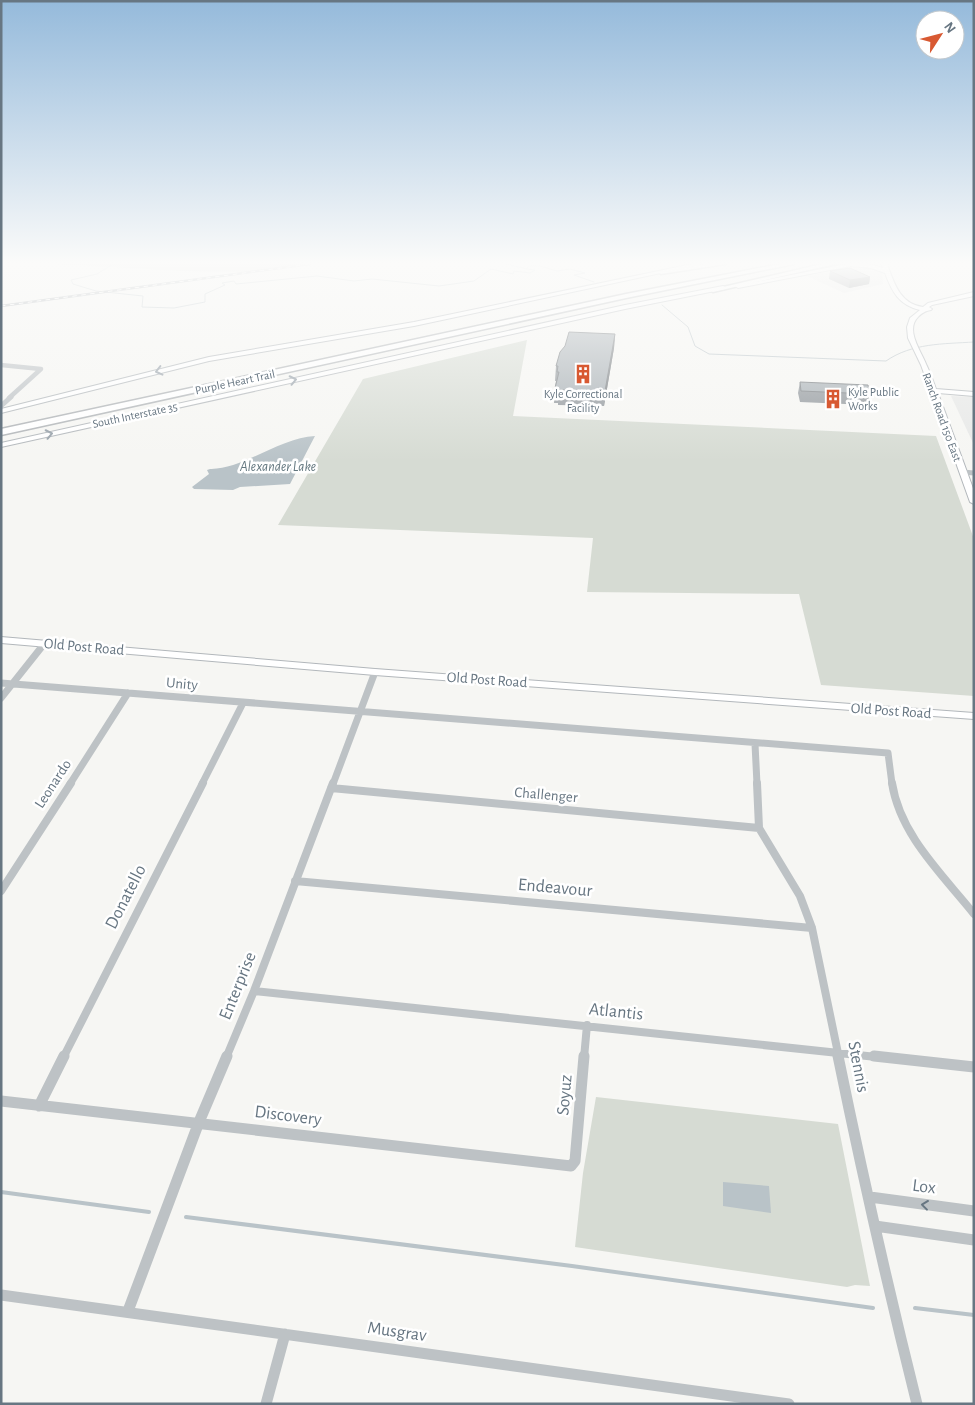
<svg xmlns="http://www.w3.org/2000/svg" width="975" height="1405" font-family="'Alegreya Sans',sans-serif">
  <style>
    .built { fill: #e7e8e7 }
    .green { fill: #d6dbd3 }
    .water { fill: #b9c3c8 }
    .lines { fill: none; stroke-linecap: round; stroke-linejoin: round }
    .stream-far1 { stroke: #b9c3c8; stroke-width: 1 }
    .stream { stroke: #b9c3c8; stroke-width: 4 }
    .secondary-casing { stroke: #b2b7bb; stroke-width: 2 }
    .highway-casing { stroke: #b1b5b8; stroke-width: 3 }
    .street-far4 { stroke: #bdc2c5; stroke-width: 4.5 }
    .street-far3 { stroke: #bdc2c5; stroke-width: 5 }
    .street-far2 { stroke: #bdc2c5; stroke-width: 7 }
    .street-far1 { stroke: #bdc2c5; stroke-width: 8 }
    .street { stroke: #bdc2c5; stroke-width: 11 }
    .secondary { fill: #fff; fill-rule: evenodd }
    .highway { fill: #fff; fill-rule: evenodd }
    .rail-casing { stroke: #9fa6ab; stroke-width: 2.5 }
    .rail { stroke: #fff; stroke-width: 1; stroke-dasharray: 4.5; stroke-linecap: butt }
    .wall { fill: #90969b }
    .shaded-wall { fill: #757a7e }
    .building { fill: #a7afb4; stroke: #757a7e }
    .oneway { stroke: #959fa8 }
    .oneway2 { stroke: #677682 }
    .labels { text-anchor: middle; dominant-baseline: central; stroke-width: 5; stroke-linejoin: round; paint-order: stroke }
    .far-street-label { font-size: 12px; fill: #677682; stroke: #fff }
    .far-poi-label { font-size: 12px; fill: #677682; stroke: #fff; text-anchor: start }
    .far-water-label { font-size: 14px; font-style: italic; fill: #63777f; stroke: #fff }
    .street-label { font-size: 15px; fill: #677682; stroke: #fff }
    .near-street-label { font-size: 18px; fill: #677682; stroke: #fff }
  </style>
  <rect width="100%" height="100%" fill="#f6f6f3"/>
  <path class="built" d="M855,267l20,2 7,4 1,11 -39,9 -37,-17z
    M951,396l23,1v48z"/>
  <path class="green" d="M55,264h246l-50,8 -68,-1z
    M527,340l-14,76 423,20 38,103v157l-153,-11 -22,-91 -212,-2 6,-54 -315,-13 85,-146z
    M596,1097l242,27 32,162 -15,-1 -8,2 -272,-40 8,-74z"/>
  <path class="water" d="M315,436l-25,48 -50,3 -7,3 -39,-1 -2,-2 17,-13 -2,-4 3,-1c32,1 71,-32 105,-33z
    M723,1182l46,4 2,27 -48,-7z"/>
  <g class="lines">
    <path class="stream-far1" d="M113,264l-16,10 -26,6 2,4 23,7 47,5 -1,11 32,1 31,-6v-8l20,-9 -3,-2 12,-2 2,3 81,-8 37,5 18,-2 67,7 35,-5 17,-12 22,5 1,-3 16,2 5,-3 -8,-1
      M506,264l21,5 1,-3h12l17,5 13,-2 15,4 -11,2 20,7
      M662,305l26,22 7,19 14,8 177,7c26,-18 57,-17 88,-19"/>
    <path class="stream" d="M1,1192l148,20
      M186,1217l386,49 301,42
      M915,1308l59,7"/>
    <defs>
      <path id="secondary" d="M692,264h11l-289,62 -205,35 -208,52v-4l208,-52 205,-35z
        M847,264h22l14,4 -2,-4h6c7,19 13,40 36,43l5,-4 46,-11v4l-42,9 -3,2 3,2 -1,1c-6,1 -9,3 -13,7 -13,13 3,34 8,47 4,8 7,17 10,25l38,3v4l-36,-3 36,98v13l-4,-2 -49,-137 -13,-27 -1,-11 3,-9 10,-8c-21,-5 -28,-18 -35,-37l-14,-5 -20,-2 -113,22 -3,-2z
        M723,286l2,1v2l-100,20 -624,138v-4l624,-138z
        M1,637l374,32 599,44v6l-599,-44 -374,-32z"/>
      <path id="highway" d="M706,264h19l-64,10 -3,-2z
        M780,264h14l-168,34 -625,137v-6l625,-135z
        M822,264h13l-122,28 -3,-2z"/>
    </defs>
    <use href="#secondary" class="secondary-casing"/>
    <use href="#highway" class="highway-casing"/>
    <path class="street-far4" d="M1,365l40,4 -32,29"/>
    <path class="street-far3" d="M1,406l10,-9
      M962,472l12,1"/>
    <path class="street-far2" d="M1,683l887,70 4,31
      M1,698l43,-54
      M755,744l2,40
      M70,784l58,-91
      M202,784l41,-81
      M333,784l42,-112"/>
    <path class="street-far1" d="M757,783l2,45 41,68 12,32 27,130
      M892,783c8,52 50,91 82,131
      M331,788l428,40
      M295,881l517,47
      M1,891l70,-108
      M254,991l632,67
      M63,1058l140,-275
      M226,1058l28,-67 79,-208
      M584,1058l3,-33"/>
    <path class="street" d="M838,1056c24,117 50,232 79,348
      M874,1056l100,11
      M1,1101l570,65 4,-5 9,-105
      M39,1106l25,-50
      M870,1197l104,14
      M875,1226l99,14
      M1,1295l788,109
      M128,1311l71,-189 28,-66
      M266,1404l19,-70"/>
    <use href="#secondary" class="secondary"/>
    <use href="#highway" class="highway"/>
    <defs>
      <path id="rail" d="M1,306l309,-42"/>
    </defs>
    <use href="#rail" class="rail-casing"/>
    <use href="#rail" class="rail"/>
  </g>
  <path class="wall" d="M830,271l40,6 -1,7 -20,4 -20,-9z
    M615,334l-1,14 -10,58 -46,-1v-2h-4l1,-15 1,-7h-1l1,-15z
    M800,382l70,12 -2,11 -68,-3 -2,-9z"/>
  <path class="shaded-wall" d="M870,277l-1,7 -20,4 1,-8z
    M615,334l-1,14 -10,58 1,-15z"/>
  <path class="building" d="M850,268l20,9 -20,3 -20,-9z
    M569,332l46,2 -10,57 -46,-1v-1l-4,-1 4,-16h-2l1,-6h-2l4,-14 5,-6z
    M800,382l68,3 2,9 -69,-3z"/>
  <defs><path id="oneway-chevron" d="M-2-3.5L2.5 0L-2 3.5" fill="none" stroke-width="1.6" stroke-linecap="round" stroke-linejoin="round" transform="scale(1.25)"/></defs>
  <g class="oneway">
    <use href="#oneway-chevron" transform="translate(159 371) rotate(166)"/>
    <use href="#oneway-chevron" transform="translate(293 380) rotate(-12)"/>
    <use href="#oneway-chevron" transform="translate(49 434) rotate(-12)"/>
  </g>
  <use class="oneway2" href="#oneway-chevron" transform="translate(925 1205) rotate(-173)"/>
  <linearGradient id="sky" x2="0" y2="1"><stop stop-color="#95badb"/><stop offset="0.57" stop-color="#fbfbfa"/><stop offset="1" stop-color="#fbfbfa" stop-opacity="0"/></linearGradient>
  <rect width="975" height="461" fill="url(#sky)"/>
  <defs>
    <symbol id="building-bare" viewBox="-9 -9 18 18"><path d="M-4-6H4V6H1V3H-1V6H-4ZM-2.5-4.3h1.7v1.8h-1.7ZM.8-4.3h1.7v1.8H.8ZM-2.5-1h1.7V.8h-1.7ZM.8-1h1.7V.8H.8Z" fill="#d85932" stroke="#fff" stroke-width="2.5" paint-order="stroke"/></symbol>
  </defs>
  <g fill-rule="evenodd">
    <use href="#building-bare" x="569" y="360" width="28" height="28"/>
    <use href="#building-bare" x="819" y="385" width="28" height="28"/>
  </g>
  <g class="labels">
    <g class="far-street-label">
      <text transform="translate(235 382) rotate(-12)">Purple Heart Trail</text>
      <text transform="translate(135 415) rotate(-12)">South Interstate 35</text>
      <text transform="translate(942 417) rotate(70)">Ranch Road 150 East</text>
    </g>
    <g class="far-poi-label">
      <text x="848" y="392">Kyle Public<tspan x="848" dy="14">Works</tspan></text>
      <text x="583" y="394" text-anchor="middle">Kyle Correctional<tspan x="583" dy="14">Facility</tspan></text>
    </g>
    <g class="far-water-label">
      <text x="278" y="467">Alexander Lake</text>
    </g>
    <g class="street-label">
      <text transform="translate(84 647) rotate(5)">Old Post Road</text>
      <text transform="translate(487 680) rotate(4)">Old Post Road</text>
      <text transform="translate(182 684) rotate(5)">Unity</text>
      <text transform="translate(891 711) rotate(4)">Old Post Road</text>
      <text transform="translate(53 784) rotate(-57)">Leonardo</text>
      <text transform="translate(546 795) rotate(5)">Challenger</text>
    </g>
    <g class="near-street-label">
      <text transform="translate(555 888) rotate(5)">Endeavour</text>
      <text transform="translate(126 897) rotate(-63)">Donatello</text>
      <text transform="translate(238 986) rotate(-68)">Enterprise</text>
      <text transform="translate(616 1012) rotate(6)">Atlantis</text>
      <text transform="translate(858 1067) rotate(79)">Stennis</text>
      <text transform="translate(565 1095) rotate(-85)">Soyuz</text>
      <text transform="translate(288 1116) rotate(7)">Discovery</text>
      <text transform="translate(924 1187) rotate(7)">Lox</text>
      <text transform="translate(397 1332) rotate(8)">Musgrav</text>
    </g>
  </g>
  <rect width="975" height="1405" fill="none" stroke="#677682" stroke-width="5"/>
  <g transform="translate(940 35) rotate(54)"><circle r="24" fill="#ffffff" stroke="#c2c8cd"/>
  <path d="M0-4L9 19L0 12L-9 19Z" fill="#d85932"/>
  <text y="-8" font-size="14" font-weight="bold" text-anchor="middle" fill="#677682">N</text>
  </g>
</svg>
